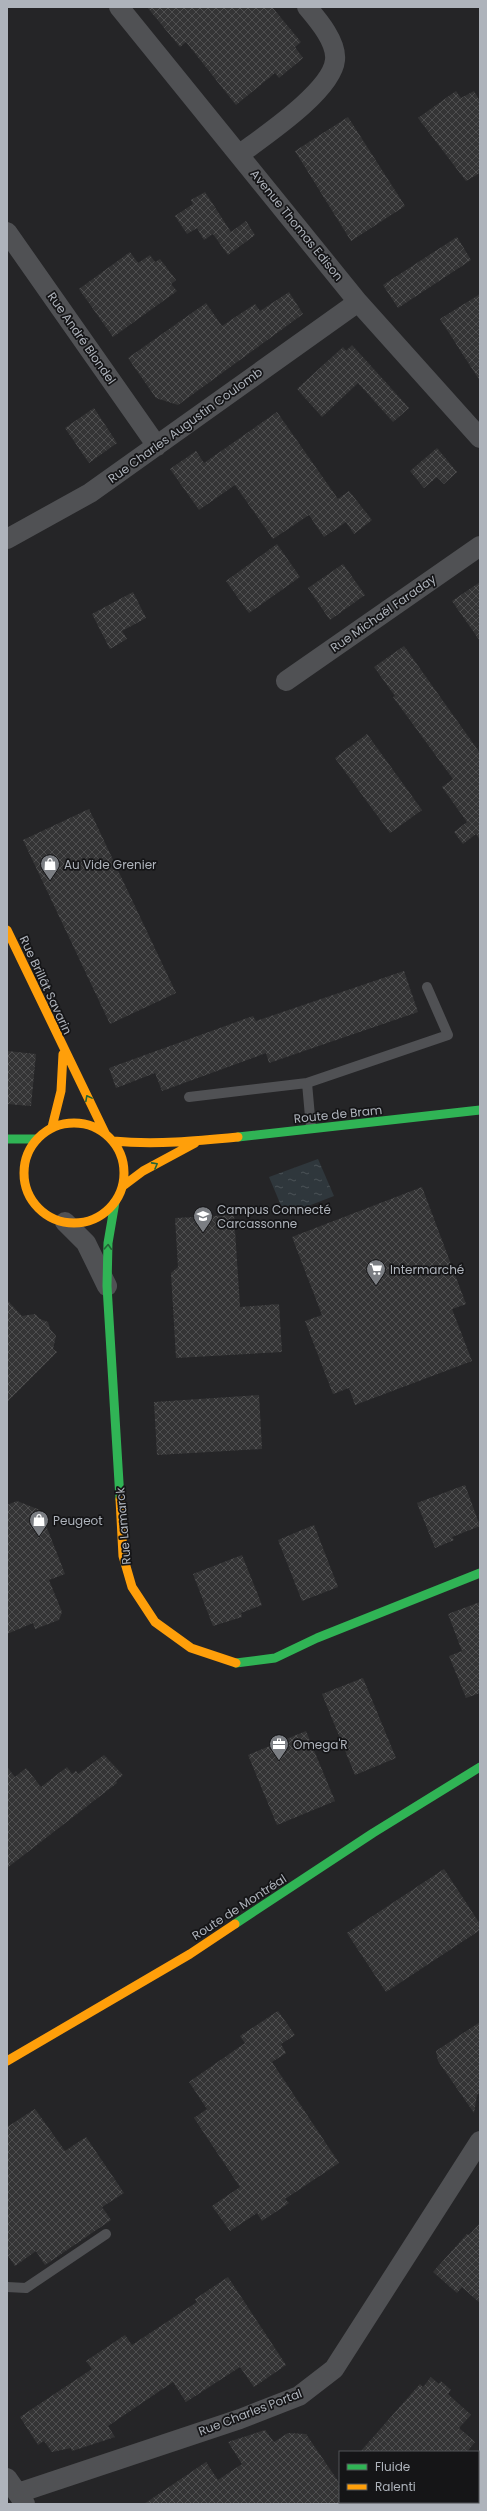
<svg xmlns="http://www.w3.org/2000/svg" width="487" height="2511" font-family="Poppins,sans-serif">
  <style>
    .built { fill: #252527; fill-rule: evenodd }
    .water { fill: url(#water-ripples) }
    .building { fill: url(#building-cross-hatch) }
    .lines { fill: none; stroke-linecap: round; stroke-linejoin: round }
    .lane { stroke: #505154; stroke-width: 10 }
    .street { stroke: #505154; stroke-width: 20 }
    .fast { stroke: #30b455; stroke-width: 9 }
    .slow { stroke: #ff9f0a; stroke-width: 9 }
    .oneway { stroke: #226436 }
    .labels { text-anchor: middle; dominant-baseline: central; stroke-width: 3.5; stroke-linejoin: round; paint-order: stroke }
    .street-label { font-size: 12px; fill: #aeb3bb; stroke: #151517 }
    .poi-label { font-size: 12px; fill: #aeb3bb; stroke: #151517; text-anchor: start }
  </style>
  <defs>
    <pattern id="water-ripples" width="26" height="14" patternUnits="userSpaceOnUse"><rect width="26" height="14" fill="#2f373c"/><path d="M2 4q2-2 4 0t4 0M15 11q2-2 4 0t4 0" fill="none" stroke="#4b5256"/></pattern>
    <pattern id="building-cross-hatch" width="8" height="8" patternUnits="userSpaceOnUse"><rect width="8" height="8" fill="#343435"/><path d="M0 0l8 8M0 8l8-8" fill="none" stroke="#4f4f50"/></pattern>
  </defs>
  <rect width="100%" height="100%" fill="#1b1b1b"/>
  <path class="built" d="M7,7h473v2497h-473zM340,2452h138v50h-138z"/>
  <path class="water" d="M318,1159l16,37 -49,19 -16,-38z"/>
  <path class="building" d="M147,7h125l29,35 -6,5 8,11 -24,20 -4,-5 -39,32 -50,-63 -6,5z
    M456,91l5,7 13,-7 6,10v72l-14,8 -48,-63z
    M348,117l57,89 -54,35 -56,-90z
    M205,192l26,40 15,-11 9,14 -27,20 -15,-21 -9,6 -7,-12 -10,6 -12,-18 18,-12 -2,-4z
    M457,237l14,23 -73,48 -15,-23z
    M130,252l8,11 12,-8 5,7 5,-3 16,21 -5,4 6,7 -64,46 -34,-48z
    M289,292l14,22 -125,91 -22,-7 -28,-40 78,-55 16,23 33,-22 5,7z
    M480,294v87l-40,-62z
    M352,345l57,63 -16,14 -35,-39 -36,34 -25,-28 46,-42 3,4z
    M94,408l23,35 -28,20 -24,-35z
    M277,412l61,87 11,-8 23,29 -18,14 -8,-12 -22,15 -15,-22 -36,24 -38,-54 -36,25 -29,-41 26,-18 8,12z
    M437,448l20,24 -13,12 -7,-7 -13,11 -14,-17z
    M277,544l23,33 -51,36 -23,-32z
    M343,564l22,31 -35,25 -22,-32z
    M480,582v59l-28,-40z
    M133,592l13,26 -24,13 5,8 -17,10 -18,-35z
    M404,646l76,107v87l-4,-6 -13,10 -9,-12 13,-10 -25,-35 11,-8 -60,-82 2,-1 -21,-29z
    M367,734l55,76 -32,23 -55,-75z
    M89,809l87,184 -66,31 -87,-184z
    M404,971l14,41 -149,51 -3,-10 -104,38 -7,-18 -39,15 -7,-20 144,-52 3,5z
    M7,1051l29,3 -5,52 -24,-2z
    M422,1187l44,117 -14,5 20,52 -117,44 -6,-17 -16,6 -28,-73 17,-6 -30,-78z
    M234,1215l6,92 39,-3 3,48 -106,6 -5,-85 7,-6 -3,-49z
    M7,1300l15,16 13,-2 5,5 8,3 2,7 6,7 -3,13 4,3 -50,50z
    M259,1395l3,54 -105,6 -3,-53z
    M465,1485l15,41 -28,11 2,3 -19,8 -18,-45z
    M17,1501l23,9 25,64 -16,6 13,32 -3,8 -24,9 -2,-6 -26,11v-129z
    M314,1525l24,62 -36,14 -24,-61z
    M242,1555l20,50 -21,8 1,4 -29,9 -20,-52z
    M480,1602v91l-14,5 -17,-42 13,-5 -14,-37z
    M363,1678l33,80 -41,17 -33,-81z
    M306,1731l29,70 -58,24 -29,-70z
    M104,1755l19,20 -7,6 1,2 -110,85v-101l8,10 11,-9 15,19 26,-20 5,7 4,-3 2,3z
    M444,1869l36,55v6l-94,62 -39,-59z
    M278,2011l17,24 -14,9 5,9 -14,9 67,101 -54,36 4,4 -27,18 -5,-8 -27,18 -18,-25 28,-19 -46,-69 13,-9 -18,-27 56,-39 -5,-7z
    M480,2022v71l-3,2 -3,18 -36,-52 -2,-10z
    M35,2109l30,42 21,-14 38,56 -22,14 9,13 -66,45 -9,-14 -21,15 -8,-12v-127z
    M480,2223v80l-18,-16 -5,6 -24,-21 34,-38 2,1z
    M228,2277l58,88 -32,22 -14,-20 -54,35 -13,-20 -65,44 7,11 -43,14 -1,-3 -19,4 -8,-11 -6,4 -18,-28 72,-48 -6,-8 39,-26 7,10 65,-43 -2,-3z
    M431,2377l8,7 2,-3 10,9 -3,4 23,21 -12,13 16,14 -8,10h-107l60,-68 3,3z
    M265,2430l9,12 14,-9 18,1 34,50v20h-196l62,-42 12,18 24,-16 -14,-22z"/>
  <g class="lines">
    <path class="lane" d="M307,1083l141,-48 -21,-48
      M189,1097l118,-14 4,45
      M7,2287l19,1 80,-54"/>
    <path class="street" d="M119,7l239,295 122,136
      M240,154c24,-18 92,-63 95,-94 2,-18 -17,-40 -28,-53
      M7,232l150,214
      M7,539l83,-46 268,-191
      M286,681l194,-135
      M65,1222l21,21 21,43
      M7,2478l18,26
      M18,2493l222,-74 59,-23 35,-27 146,-228"/>
    <path class="fast" d="M238,1137l242,-27
      M7,1139h30
      M115,1202l-7,41 -1,43 13,213
      M236,1663l39,-5 42,-20 163,-65
      M235,1924l138,-91 107,-66"/>
    <path class="slow" d="M7,930l98,203
      M24 1173a50 50 0 1 1 100 0a50 50 0 1 1-100 0Z
      M52,1127l9,-36 2,-37
      M113,1141c42,4 84,0 125,-4
      M123,1186l20,-15 52,-28
      M120,1499l3,57 9,31 23,35 36,26 45,15
      M7,2061l183,-107 45,-30"/>
  </g>
  <defs><path id="oneway-chevron" d="M-2-3.5L2.5 0L-2 3.5" fill="none" stroke-width="1.6" stroke-linecap="round" stroke-linejoin="round"/></defs>
  <g class="oneway">
    <use href="#oneway-chevron" transform="translate(88 1098) rotate(-118)"/>
    <use href="#oneway-chevron" transform="translate(155 1165) rotate(-29)"/>
    <use href="#oneway-chevron" transform="translate(108 1247) rotate(-87)"/>
  </g>
  <defs>
    <symbol id="shop-pin" viewBox="-11 -11 22 30"><path d="M0 17L-7.5 6A9.5 9.5 0 1 1 7.5 6Z" fill="#7b7e83" stroke="#151517"/><path d="M-5-2.5h2.3a2.7 3.5 0 0 1 5.4 0H5L5.5 6h-11ZM-1.5-2.5h3a1.5 2.3 0 0 0-3 0Z" fill="#fff"/></symbol>
    <symbol id="university-pin" viewBox="-11 -11 22 30"><path d="M0 17L-7.5 6A9.5 9.5 0 1 1 7.5 6Z" fill="#7b7e83" stroke="#151517"/><path d="M0-5L7-2L0 1L-7-2ZM-4 1L0 2.5L4 1V4Q0 6-4 4Z" fill="#fff"/></symbol>
    <symbol id="supermarket-pin" viewBox="-11 -11 22 30"><path d="M0 17L-7.5 6A9.5 9.5 0 1 1 7.5 6Z" fill="#7b7e83" stroke="#151517"/><path d="M-6-5.5h2.5l.6 2H6L4.5 2H-2.5L-4.4-4H-6ZM-1.5 3.2a1.3 1.3 0 1 0 .1 0ZM3 3.2a1.3 1.3 0 1 0 .1 0Z" fill="#fff"/></symbol>
    <symbol id="office-pin" viewBox="-11 -11 22 30"><path d="M0 17L-7.5 6A9.5 9.5 0 1 1 7.5 6Z" fill="#7b7e83" stroke="#151517"/><path d="M-6-3h4V-5.5h4V-3h4V5H-6ZM-1-4.5V-3h2v-1.5ZM-6 0V1H6V0Z" fill="#fff"/></symbol>
  </defs>
  <g fill-rule="evenodd">
    <use href="#shop-pin" x="39" y="853" width="22" height="30"/>
    <use href="#university-pin" x="192" y="1205" width="22" height="30"/>
    <use href="#supermarket-pin" x="365" y="1258" width="22" height="30"/>
    <use href="#shop-pin" x="28" y="1509" width="22" height="30"/>
    <use href="#office-pin" x="268" y="1733" width="22" height="30"/>
  </g>
  <g class="labels">
    <g class="street-label">
      <text transform="translate(297 225) rotate(51)">Avenue Thomas Edison</text>
      <text transform="translate(82 338) rotate(55)">Rue André Blondel</text>
      <text transform="translate(185 425) rotate(-36)">Rue Charles Augustin Coulomb</text>
      <text transform="translate(383 613) rotate(-35)">Rue Michaël Faraday</text>
      <text transform="translate(46 985) rotate(65)">Rue Brillât Savarin</text>
      <text transform="translate(338 1114) rotate(-6)">Route de Bram</text>
      <text transform="translate(123 1526) rotate(-95)">Rue Lamarck</text>
      <text transform="translate(239 1907) rotate(-33)">Route de Montréal</text>
      <text transform="translate(250 2412) rotate(-21)">Rue Charles Portal</text>
    </g>
    <g class="poi-label">
      <text x="64" y="864">Au Vide Grenier</text>
      <text x="217" y="1209">Campus Connecté<tspan x="217" dy="14">Carcassonne</tspan></text>
      <text x="390" y="1269">Intermarché</text>
      <text x="53" y="1520">Peugeot</text>
      <text x="293" y="1744">Omega'R</text>
    </g>
  </g>
  <rect width="487" height="2511" fill="none" stroke="#aeb3bb" stroke-width="16"/>
  <rect x="339" y="2451" width="140" height="52" fill="#151517" stroke="#525459"/>
  <rect x="347" y="2464" width="20" height="6" fill="#30b455" stroke="#525459"/>
  <text x="375" y="2471" font-size="12" fill="#aeb3bb">Fluide</text>
  <rect x="347" y="2484" width="20" height="6" fill="#ff9f0a" stroke="#525459"/>
  <text x="375" y="2491" font-size="12" fill="#aeb3bb">Ralenti</text>
</svg>
